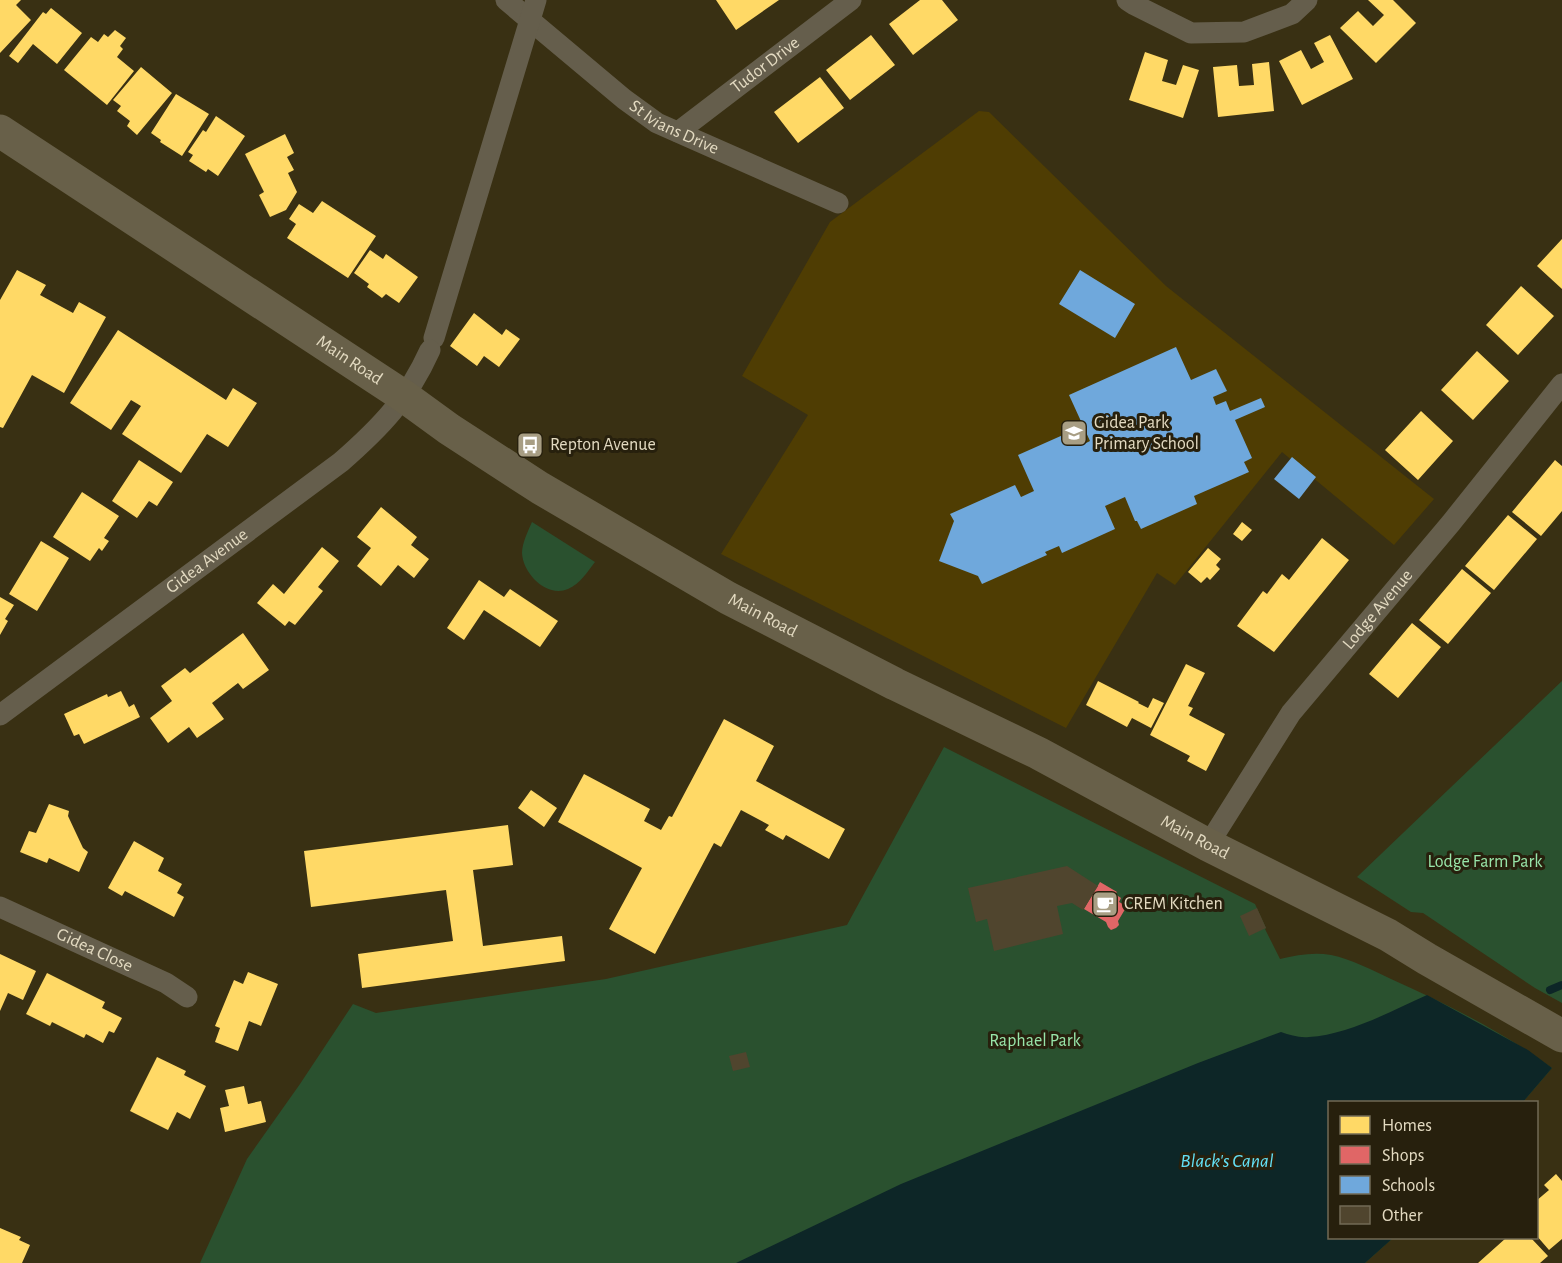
<svg xmlns="http://www.w3.org/2000/svg" width="1562" height="1263" font-family="'Alegreya Sans',sans-serif">
  <style>
    .built { fill: #4f3d03 }
    .green { fill: #2a512f }
    .water { fill: #0d2627 }
    .homes { fill: #ffd966 }
    .shops { fill: #e06666 }
    .schools { fill: #6fa8dc }
    .lines { fill: none; stroke-linecap: round; stroke-linejoin: round }
    .stream { stroke: #0d2627; stroke-width: 8 }
    .building { fill: #50452e }
    .minor { stroke: #655e4c; stroke-width: 21 }
    .primary { stroke: #686049; stroke-width: 33 }
    .labels { text-anchor: middle; dominant-baseline: central; stroke-width: 6; stroke-linejoin: round; paint-order: stroke }
    .street-label { font-size: 18px; fill: #e3dac1; stroke: #27200d }
    .poi-label { font-size: 18px; fill: #e3dac1; stroke: #27200d; text-anchor: start }
    .park-label { font-size: 18px; fill: #98e5a9; stroke: #27200d }
    .water-label { font-size: 20px; font-style: italic; fill: #63e0f5; stroke: #27200d }
  </style>
  <rect width="100%" height="100%" fill="#393013"/>
  <path class="built" d="M979,111l10,1 177,174 268,213 -40,46 -112,-93 -107,133 -18,-12 -91,155 -345,-174 87,-139 -66,-39 88,-154z"/>
  <path class="green" d="M532,522l63,40c-7,9 -15,22 -27,27 -21,9 -45,-15 -46,-36 0,-10 6,-22 10,-31z
    M1562,681v322l-27,-15 -112,-75 -12,-1 -54,-35z
    M944,747l311,157 11,24 -1,1 15,30c17,-4 34,-7 51,-4 20,4 41,15 60,24 56,25 112,53 161,89l-29,34h-193v136h63l-28,25h-1165l47,-104 53,-75 53,-80 23,9 230,-34 241,-54z"/>
  <path class="water" d="M1427,995l101,55 24,18 -29,34h-193v136h63l-28,25h-629l165,-79 297,-121 83,-31c9,3 18,6 28,5 39,-2 82,-26 118,-42z"/>
  <path class="homes" d="M0,0h21l-5,5 15,15 -31,33z
    M716,0h63l-43,30z
    M920,0h22l16,20 -45,35 -24,-31z
    M1368,0h25l23,23 -40,40 -36,-35 18,-17 15,15 11,-11z
    M51,8l31,25 -25,31 -24,-20 -15,19 -9,-7 34,-44 3,2z
    M115,30l11,8 -6,8 3,3 -6,8 17,14 -27,34 -43,-35 27,-33 7,5 6,-8 4,3z
    M871,35l24,30 -45,35 -24,-30z
    M1330,35l23,44 -51,26 -23,-44 22,-11 10,19 13,-7 -10,-19z
    M1145,52l23,8 -6,21 14,4 7,-20 16,5 -16,48 -54,-18z
    M1269,62l5,49 -56,6 -5,-50 24,-2 2,21 15,-1 -2,-21z
    M141,67l31,26 -35,42 -10,-9 3,-5 -13,-10 4,-5 -8,-6z
    M820,77l24,31 -46,35 -24,-31z
    M176,94l33,20 -27,42 -22,-14 1,-2 -10,-7z
    M216,116l29,20 -27,40 -10,-7 -2,3 -17,-11 4,-6 -5,-3 15,-22 3,2z
    M285,134l9,19 -7,4 7,13 -6,3 9,19 -11,18 -16,7 -11,-22 5,-3 -19,-38z
    M322,201l54,35 -28,42 -61,-40 9,-14 -7,-5 10,-15 14,9z
    M1562,239v50l-25,-23z
    M370,250l13,9 3,-5 32,23 -19,26 -13,-9 -4,4 -15,-11 2,-3 -15,-11z
    M17,270l29,15 -6,10 33,18 6,-11 27,15 -42,76 -32,-18 -29,53 -3,-1v-127z
    M1521,286l33,30 -36,39 -32,-30z
    M474,313l28,22 4,-6 14,10 -21,28 -15,-11 -7,10 -27,-20z
    M118,330l108,70 7,-12 24,15 -29,44 -21,-13 -26,39 -59,-39 19,-28 -10,-6 -20,30 -41,-27z
    M1477,351l32,30 -36,39 -32,-30z
    M1421,411l32,30 -35,39 -33,-30z
    M139,460l34,22 -16,24 -8,-5 -12,17 -25,-17z
    M1555,460l7,6v45l-21,25 -29,-24z
    M82,492l37,24 -15,22 5,3 -7,10 -3,-3 -9,13 -37,-24z
    M381,507l36,30 -6,8 18,14 -15,19 -16,-13 -17,21 -24,-20 14,-18 -14,-11z
    M1508,515l29,24 -43,51 -29,-24z
    M1242,522l10,8 -10,11 -9,-7z
    M1322,538l27,22 -75,92 -37,-26 26,-35 4,3 15,-20 7,6z
    M41,541l28,17 -32,53 -28,-17z
    M322,547l17,14 -21,26 5,4 -28,34 -6,-4 -4,5 -28,-23 16,-19 11,10z
    M1208,548l13,11 -5,6 4,4 -10,11 -3,-3 -6,6 -13,-11z
    M1462,569l29,24 -43,51 -29,-24z
    M479,580l25,17 6,-8 48,32 -18,26 -56,-37 -20,30 -17,-12z
    M0,597l14,8 -9,14 3,2 -8,14z
    M1412,623l29,24 -43,51 -29,-24z
    M243,633l26,37 -26,19 -5,-6 -26,20 12,16 -27,19 -8,-11 -21,16 -18,-25 22,-17 -11,-15 24,-18 5,5z
    M1186,664l19,9 -17,33 5,2 -4,7 36,19 -19,37 -19,-10 3,-5 -40,-21z
    M1098,681l41,21 -1,1 10,5 5,-10 11,5 -13,25 -19,-10 -5,9 -41,-22z
    M121,691l8,16 5,-3 6,13 -56,27 -5,-10 -5,2 -10,-22 43,-20 1,3z
    M724,719l50,27 -18,35 89,48 -16,30 -43,-24 -3,5 -18,-10 4,-5 -28,-15 -20,37 -7,-4 -59,111 -46,-25 33,-61 -84,-46 26,-48 66,35 -6,12 17,9 8,-14 3,1z
    M531,790l26,18 -13,19 -26,-19z
    M49,804l20,7 -1,5 15,32 5,4 -9,20 -30,-14 -2,5 -27,-11 9,-21 7,2z
    M508,825l5,40 -40,5 10,76 79,-10 3,25 -203,27 -4,-34 95,-13 -7,-51 -135,17 -7,-56z
    M134,841l30,17 -6,13 24,13 -5,9 7,4 -10,20 -49,-26 -3,5 -14,-8z
    M0,954l36,17 -13,29 -15,-7 -8,18z
    M248,972l30,12 -17,42 -12,-5 -11,30 -23,-9 5,-14 -5,-2 19,-46 9,4z
    M47,973l58,29 -3,6 20,10 -8,15 -5,-2 -6,12 -17,-9 -2,4 -32,-16 -2,4 -24,-12z
    M157,1057l29,14 -2,4 22,11 -16,33 -13,-7 -9,18 -38,-19z
    M244,1086l4,18 13,-3 5,21 -41,10 -5,-24 9,-2 -4,-16z
    M1556,1174l6,7v58l-13,11 -13,-15v-34l13,-11 -5,-5z
    M0,1228l21,9 -2,3 11,5 -8,18h-22z
    M1506,1238h25l17,18 -8,7h-62z"/>
  <path class="shops" d="M1100,882l17,10 -2,2 6,4 -2,4 8,4 -9,15 1,4 -3,3 -5,2 -3,-3 -2,-5 -22,-13z"/>
  <path class="schools" d="M1080,270l55,34 -20,34 -56,-34z
    M1176,347l15,33 25,-11 11,22 -14,6 3,8 10,-4 4,10 31,-13 4,9 -30,13 17,38 -8,4 5,10 -55,24 3,8 -56,25 -4,-8h-2l-10,-24 -20,9 10,23 -53,24 -3,-7 -14,6 2,3 -65,29 -4,-8 -39,-15 15,-40 -4,-7 65,-29 6,12 13,-6 -16,-36 54,-24 8,15 10,-5 -21,-46z
    M1292,457l24,20 -17,22 -25,-20z"/>
  <g class="lines">
    <path class="stream" d="M1550,990l12,-5"/>
  </g>
  <path class="building" d="M1067,866l31,20 -15,24 -11,-7 -15,3 6,28 -69,17 -7,-32 -11,3 -8,-34z
    M1257,908l9,20 -17,8 -9,-20z
    M746,1052l4,15 -17,4 -4,-15z"/>
  <g class="lines">
    <g class="minor">
      <path id="s1" d="M506,0l118,99 33,24 181,80"/>
      <path d="M1127,0l6,4 58,29 53,-1 48,-18 15,-14"/>
      <path id="s2" d="M678,132l173,-132"/>
      <path d="M434,338l102,-338"/>
      <path id="s3" d="M0,715l341,-253c40,-35 67,-63 89,-112"/>
      <path id="s4" d="M1208,845l83,-132 160,-190 111,-139"/>
      <path id="s5" d="M0,907l166,76 21,14"/>
    </g>
    <path class="primary" id="s6" d="M0,131l405,266 44,32 91,59 188,110 167,86 143,69 170,92 180,90 39,24 135,77"/>
  </g>
  <defs>
    <symbol id="school-square" viewBox="-11 -11 22 22"><rect x="-9" y="-9" width="18" height="18" rx="4" fill="#a89e84" stroke="#27200d"/><path d="M0-5L7-2L0 1L-7-2ZM-4 1L0 2.5L4 1V4Q0 6-4 4Z" fill="#fff"/></symbol>
    <symbol id="bus-square" viewBox="-11 -11 22 22"><rect x="-9" y="-9" width="18" height="18" rx="4" fill="#a89e84" stroke="#27200d"/><path d="M-5-6H5V4H4V6H2V4H-2V6H-4V4H-5ZM-3.5-4V0h7V-4ZM-3.5 1.2v1.5H-2V1.2ZM2 1.2v1.5H3.5V1.2Z" fill="#fff"/></symbol>
    <symbol id="cafe-square" viewBox="-11 -11 22 22"><rect x="-9" y="-9" width="18" height="18" rx="4" fill="#a89e84" stroke="#27200d"/><path d="M-5.5-4.5H6V0H3Q3 3.5 0 3.5H-2.5Q-5.5 3.5-5.5 0ZM3-3.2v2h1.7v-2ZM-6 4.5H4V6H-6Z" fill="#fff"/></symbol>
  </defs>
  <g fill-rule="evenodd">
    <use href="#school-square" x="1059" y="418" width="30" height="30"/>
    <use href="#bus-square" x="515" y="430" width="30" height="30"/>
    <use href="#cafe-square" x="1090" y="889" width="30" height="30"/>
  </g>
  <g class="labels">
    <g class="street-label">
      <text stroke="none"><textPath href="#s2" startOffset="110">Tudor Drive</textPath></text>
      <text stroke="none"><textPath href="#s1" startOffset="212">St Ivians Drive</textPath></text>
      <text stroke="none"><textPath href="#s6" startOffset="418">Main Road</textPath></text>
      <text stroke="none"><textPath href="#s3" startOffset="258">Gidea Avenue</textPath></text>
      <text stroke="none"><textPath href="#s4" startOffset="291">Lodge Avenue</textPath></text>
      <text stroke="none"><textPath href="#s6" startOffset="904">Main Road</textPath></text>
      <text stroke="none"><textPath href="#s6" startOffset="1390">Main Road</textPath></text>
      <text stroke="none"><textPath href="#s5" startOffset="104">Gidea Close</textPath></text>
    </g>
    <g class="poi-label">
      <text x="1094" y="423">Gidea Park<tspan x="1094" dy="21">Primary School</tspan></text>
      <text x="550" y="445">Repton Avenue</text>
      <text x="1124" y="904">CREM Kitchen</text>
    </g>
    <g class="park-label">
      <text x="1485" y="862">Lodge Farm Park</text>
      <text x="1035" y="1041">Raphael Park</text>
    </g>
    <g class="water-label">
      <text x="1227" y="1161">Black's Canal</text>
    </g>
  </g>
  <rect x="1328" y="1101" width="210" height="138" fill="#27200d" stroke="#726a55" stroke-width="1.5"/>
  <rect x="1340" y="1116" width="30" height="18" fill="#ffd966" stroke="#726a55" stroke-width="1.5"/>
  <text x="1382" y="1131" font-size="18" fill="#e3dac1">Homes</text>
  <rect x="1340" y="1146" width="30" height="18" fill="#e06666" stroke="#726a55" stroke-width="1.5"/>
  <text x="1382" y="1161" font-size="18" fill="#e3dac1">Shops</text>
  <rect x="1340" y="1176" width="30" height="18" fill="#6fa8dc" stroke="#726a55" stroke-width="1.5"/>
  <text x="1382" y="1191" font-size="18" fill="#e3dac1">Schools</text>
  <rect x="1340" y="1206" width="30" height="18" fill="#50452e" stroke="#726a55" stroke-width="1.5"/>
  <text x="1382" y="1221" font-size="18" fill="#e3dac1">Other</text>
</svg>
